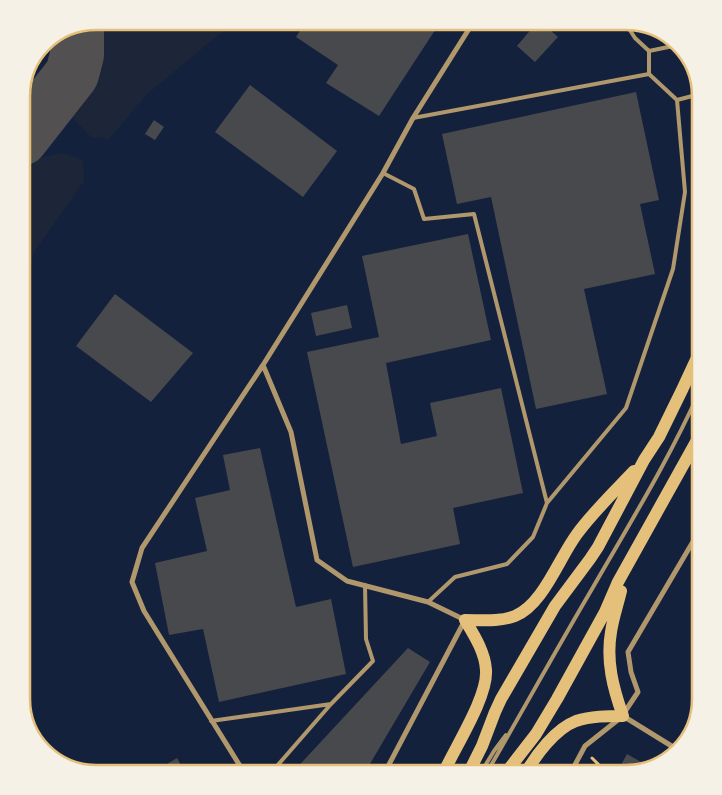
<svg xmlns="http://www.w3.org/2000/svg" width="722" height="795" font-family="'DejaVu Sans',sans-serif">
  <style>
    .green { fill: #1d2539 }
    .lines { fill: none; stroke-linecap: round; stroke-linejoin: round }
    .taxiway { stroke: #525050; stroke-width: 54 }
    .building { fill: #48494c }
    .path { stroke: #e5c07b; stroke-width: 3 }
    .service { stroke: #b1986c; stroke-width: 4 }
    .minor { stroke: #b1986c; stroke-width: 5 }
    .primary { stroke: #e5c07b; stroke-width: 12 }
    .rim { fill: none; stroke: #e5c07b; stroke-width: 2.5 }
  </style>
  <rect width="100%" height="100%" fill="#14213d"/>
  <path class="green" d="M102,21h133l-89,74 -37,44 -18,-2 -19,-20 28,-53z
    M62,153l21,7 1,21 -50,71 -13,56v-128l17,-22z"/>
  <g class="lines">
    <path class="taxiway" d="M21,139l51,-65 5,-19v-27"/>
  </g>
  <path class="building" d="M306,21h135l-62,95 -53,-33 12,-18 -42,-28z
    M538,21h2l18,16 -23,25 -18,-16z
    M250,85l87,66 -34,46 -88,-65z
    M636,92l23,108 -19,4 15,70 -71,15 23,105 -71,15 -45,-212 -34,7 -15,-70z
    M154,120l10,7 -9,13 -10,-6z
    M468,234l23,106 -105,23 15,81 36,-8 -7,-33 71,-15 22,105 -70,15 7,36 -107,23 -46,-215 72,-15 -17,-81z
    M115,294l78,59 -42,49 -75,-56z
    M347,305l5,23 -36,8 -5,-23z
    M260,448l36,159 35,-8 15,75 -127,28 -16,-73 -34,6 -14,-72 52,-12 -12,-53 35,-8 -7,-35z
    M408,648l22,14 -66,112h-73z
    M627,754l21,12 -22,8h-10z
    M177,758l9,16h-35l11,-7z"/>
  <g class="lines">
    <path class="path" d="M693,335l8,-23
      M592,758l16,16"/>
    <path class="service" d="M624,21l11,17 14,13
      M649,74v-23l29,-6
      M677,100l23,-6
      M413,118l236,-44 28,26 8,92 -12,77 -47,139 -79,95 -14,34 -26,27 -52,13 -27,25
      M383,173l31,16 10,30 50,-5 73,289
      M211,721l120,-17 42,-43 -7,-22 -1,-54
      M270,774l61,-70
      M480,774l14,-23 12,-16
      M486,774c36,-62 70,-124 106,-185 38,-66 78,-131 109,-201"/>
    <path class="minor" d="M263,365l28,67 26,128 30,21 81,21 37,18 -81,154
      M624,713l14,-21 -7,-20 -3,-20 73,-124
      M623,716l55,34
      M245,774l-101,-163 -12,-29 10,-34 121,-183 120,-192 30,-55 61,-97
      M570,774l15,-28 34,-27"/>
    <path class="primary" d="M443,774c12,-27 45,-77 43,-104 -1,-18 -12,-35 -21,-50 16,0 35,2 50,-4 28,-11 44,-58 62,-82 16,-22 38,-43 57,-63
      M468,774l14,-28 13,-34 6,-13 54,-93 35,-47 8,-12 46,-87 15,-23 23,-47 19,-41
      M505,774l31,-40 21,-35 48,-87 13,-30 83,-149
      M525,774c11,-19 30,-45 51,-53 15,-5 32,-5 47,-5 -10,-28 -17,-55 -12,-84 2,-14 7,-28 10,-41"/>
  </g>
  <path d="M0 0H722V795H0ZM96 30H626A66 66 0 0 1 692 96V699A66 66 0 0 1 626 765H96A66 66 0 0 1 30 699V96A66 66 0 0 1 96 30Z" fill="#f6f1e7" fill-rule="evenodd"/>
  <path class="rim" d="M96 30H626A66 66 0 0 1 692 96V699A66 66 0 0 1 626 765H96A66 66 0 0 1 30 699V96A66 66 0 0 1 96 30Z"/>
</svg>
